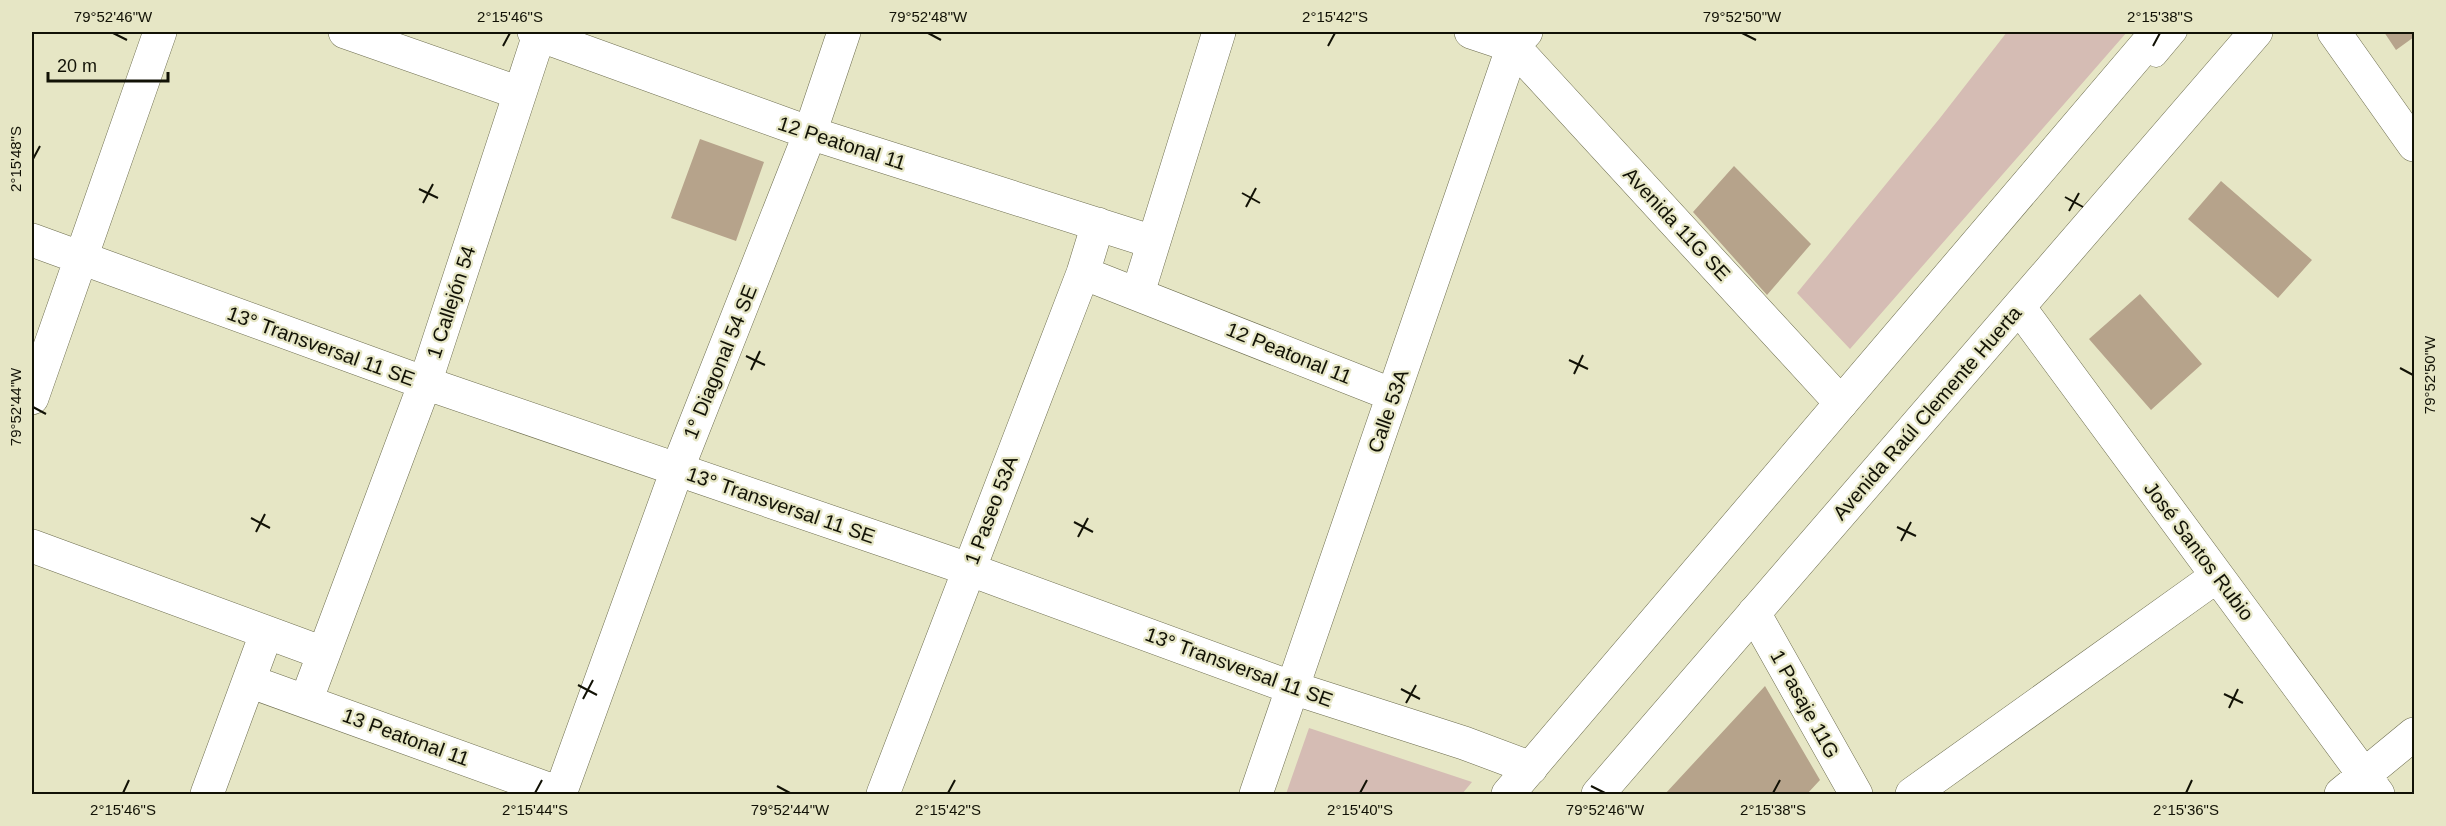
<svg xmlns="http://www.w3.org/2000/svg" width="2446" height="826" font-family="Arial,sans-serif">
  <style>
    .green { fill: #d5bcb4 }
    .building { fill: #b6a38b }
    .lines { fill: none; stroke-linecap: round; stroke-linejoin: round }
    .service-casing { stroke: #6d6d4f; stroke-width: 21 }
    .minor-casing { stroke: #6d6d4f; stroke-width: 34 }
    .secondary-casing { stroke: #6d6d4f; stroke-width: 34 }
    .service { stroke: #fff; stroke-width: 20 }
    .minor { stroke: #fff; stroke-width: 33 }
    .secondary { stroke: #fff; stroke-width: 33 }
    .ticks { fill: none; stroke: #121206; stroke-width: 2 }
    .labels { text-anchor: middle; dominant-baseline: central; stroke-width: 4.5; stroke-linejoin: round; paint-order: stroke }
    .street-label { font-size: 20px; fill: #121206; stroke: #e6e6c5 }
    .neatline { fill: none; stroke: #121206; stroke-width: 2 }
    .ticks-label { font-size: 15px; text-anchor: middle; fill: #121206 }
  </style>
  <rect width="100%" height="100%" fill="#e6e6c5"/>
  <path class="green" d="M2007,32h120l-277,317 -53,-56 143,-175z
    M1309,728l163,54 -10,12h-176z"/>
  <path class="building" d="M2384,32h30v5l-18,13z
    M700,139l64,23 -28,79 -65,-23z
    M1734,166l77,78 -44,51 -74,-83z
    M2221,181l91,79 -34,38 -90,-79z
    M2140,294l62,70 -51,46 -62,-71z
    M1765,686l55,94 -13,14h-142z"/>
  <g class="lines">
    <defs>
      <path id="service" d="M2156,57l21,-25"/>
      <path id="minor" d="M345,32l174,61
        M534,32l5,3 271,98 343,109
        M1471,32l42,14 328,357
        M2334,32l80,113
        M32,240l393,143 543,186 325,119 171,55 67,25
        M1083,273l310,122
        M1138,293l81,-261
        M2019,307l359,487
        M32,398l128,-366
        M32,546l291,107
        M1754,613l102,181
        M249,681l313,113
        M306,701l119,-318 114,-348
        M207,794l59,-160
        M560,794l117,-324 133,-337 34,-101
        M883,794l200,-521 15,-49
        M1256,794l257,-748 13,-14
        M1912,794l305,-218
        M2341,794l73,-60"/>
      <path id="secondary" d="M1508,794l649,-762
        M1598,794l658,-762"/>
    </defs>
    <use href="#service" class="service-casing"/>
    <use href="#minor" class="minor-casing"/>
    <use href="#secondary" class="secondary-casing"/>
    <use href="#service" class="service"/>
    <use href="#minor" class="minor"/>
    <use href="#secondary" class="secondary"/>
  </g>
  <path class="ticks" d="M113,33l14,7M928,33l13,7M1742,33l14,7M503,46l7,-13M1328,46l7,-13M2153,46l7,-13M33,159l7,-13M419,189l19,9M1242,193l18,10M2065,197l18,10M423,203l10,-19M1246,207l10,-19M2069,211l10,-18M746,356l19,9M1569,360l19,9M2400,368l13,7M751,370l9,-19M1574,374l9,-19M33,407l13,7M251,518l19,10M1074,522l19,10M1897,527l19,9M256,532l9,-18M1078,537l10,-19M1901,541l10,-19M578,685l19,10M1401,689l19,10M2224,694l19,9M583,699l10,-19M1406,703l10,-18M2229,708l9,-19M777,786l13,7M1591,786l14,7M123,793l6,-13M535,793l7,-13M948,793l7,-13M1360,793l7,-13M1773,793l7,-13M2186,793l6,-13"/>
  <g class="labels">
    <g class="street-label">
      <text transform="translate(842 143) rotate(18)">12 Peatonal 11</text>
      <text transform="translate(1677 224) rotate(47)">Avenida 11G SE</text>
      <text transform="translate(451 302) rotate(-72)">1 Callejón 54</text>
      <text transform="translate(321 346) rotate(20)">13° Transversal 11 SE</text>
      <text transform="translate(1289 353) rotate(22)">12 Peatonal 11</text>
      <text transform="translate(720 362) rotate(-68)">1° Diagonal 54 SE</text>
      <text transform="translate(1388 411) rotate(-71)">Calle 53A</text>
      <text transform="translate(1927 413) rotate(-49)">Avenida Raúl Clemente Huerta</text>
      <text transform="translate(781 505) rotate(19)">13° Transversal 11 SE</text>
      <text transform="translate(991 510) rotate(-69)">1 Paseo 53A</text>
      <text transform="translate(2199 551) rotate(53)">José Santos Rubio</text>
      <text transform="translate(1239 667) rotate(20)">13° Transversal 11 SE</text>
      <text transform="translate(1805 704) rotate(61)">1 Pasaje 11G</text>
      <text transform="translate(406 737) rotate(20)">13 Peatonal 11</text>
    </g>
  </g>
  <rect width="2446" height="826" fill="none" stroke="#e6e6c5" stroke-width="66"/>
  <path d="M48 72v9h120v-9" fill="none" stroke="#121206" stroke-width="3"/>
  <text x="57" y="72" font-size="18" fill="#121206" stroke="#e6e6c5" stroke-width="4.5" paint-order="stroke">20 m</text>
  <rect x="33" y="33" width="2380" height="760" class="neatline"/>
  <g class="ticks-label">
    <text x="113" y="22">79°52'46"W</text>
    <text x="510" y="22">2°15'46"S</text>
    <text x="928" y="22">79°52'48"W</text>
    <text x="1335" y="22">2°15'42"S</text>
    <text x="1742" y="22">79°52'50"W</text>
    <text x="2160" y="22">2°15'38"S</text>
    <text transform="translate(16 159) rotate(-90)" y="5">2°15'48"S</text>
    <text transform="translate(2430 375) rotate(-90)" y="5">79°52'50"W</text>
    <text transform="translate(16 407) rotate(-90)" y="5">79°52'44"W</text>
    <text x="123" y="815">2°15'46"S</text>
    <text x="535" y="815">2°15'44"S</text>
    <text x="790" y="815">79°52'44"W</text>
    <text x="948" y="815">2°15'42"S</text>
    <text x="1360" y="815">2°15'40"S</text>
    <text x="1605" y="815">79°52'46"W</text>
    <text x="1773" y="815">2°15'38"S</text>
    <text x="2186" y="815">2°15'36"S</text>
  </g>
</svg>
